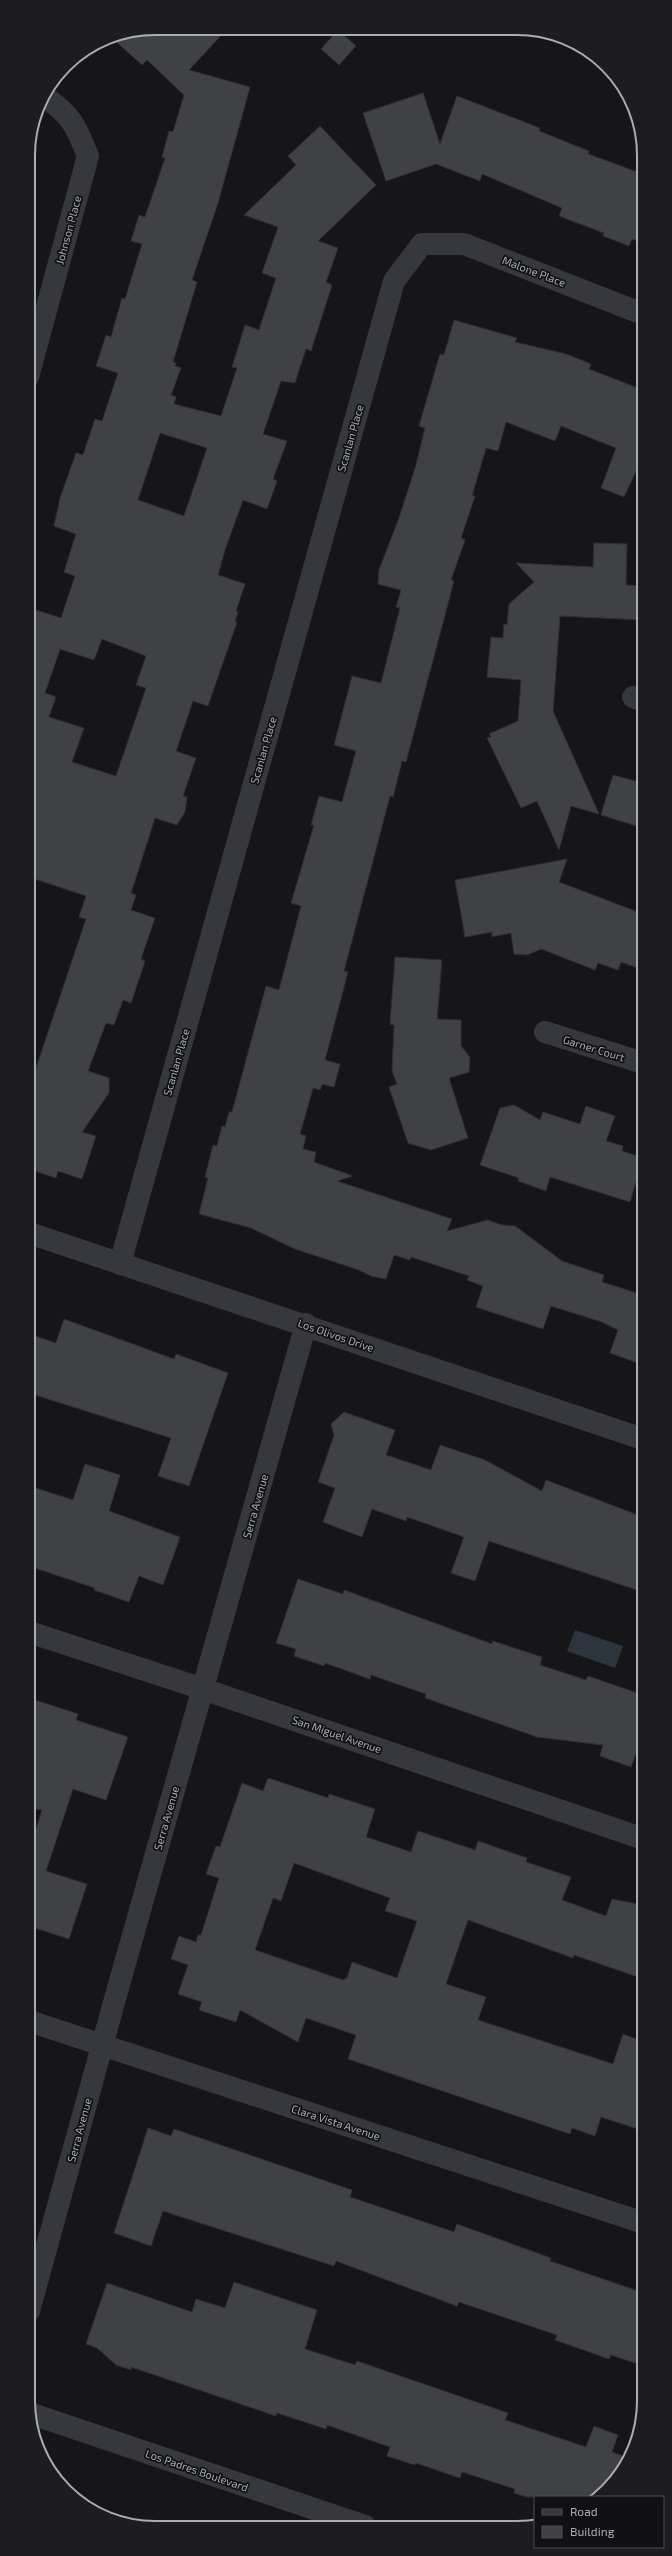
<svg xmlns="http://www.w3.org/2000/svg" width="672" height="2556" font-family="'Exo 2',sans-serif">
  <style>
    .water { fill: #2c353c }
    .building { fill: #404145; stroke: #303034; fill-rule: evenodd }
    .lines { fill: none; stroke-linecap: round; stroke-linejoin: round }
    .minor { stroke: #37383d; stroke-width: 22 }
    .tertiary { stroke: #37383d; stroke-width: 22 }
    .labels { text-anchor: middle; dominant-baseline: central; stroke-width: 3.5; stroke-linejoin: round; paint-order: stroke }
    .street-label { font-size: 11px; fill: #a8adb8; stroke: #111113 }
    .rim { fill: none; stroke: #a8adb8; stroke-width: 2 }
  </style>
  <rect width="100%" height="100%" fill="#161618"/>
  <path class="water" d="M575,1630l48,16 -8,22 -48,-17z"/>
  <path class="building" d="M155,28h73l-39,42 61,17 -32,116 -26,77 5,2 -24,80 3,1 -1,3 6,2 -10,27 5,2 -2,7 47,12 16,-48 -5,-1 13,-42 14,5 17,-52 -14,-5 16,-46 -34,-12 52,-50 -8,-9 32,-30 56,59 -58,56 20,7 -12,34 6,3 -21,66 -5,-2 -11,34 -14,-2 -18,53 24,7 -14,38 4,2 -10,28 -24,-9 -18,50 -7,25 27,9 -9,27 2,1 -3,10h2l-29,84 -15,-5 -17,50 20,7 -13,38 4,1 -2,15 -8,13 -22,-7 -24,75 5,2 -5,15 24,8 -14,41 4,2 -14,42 -8,-3 -9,25 -8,-2 -18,48 21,7v15l-27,39 14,4 -14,43 -24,-8 -2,7 -27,-9v-80l57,-170 -7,-2 7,-21 -57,-19 -1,-253 5,-15 28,9 14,-42 -11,-4 12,-38 -22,-8 6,-28 16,-45 7,2 12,-36 7,2 16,-48 -22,-7 10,-31 5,2 11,-39 3,1 17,-55 -11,-3 8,-26 6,2 20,-59 -3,-1 7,-26 4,1 11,-37 -37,-35 -5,5 -31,-28zM160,433l47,15 -23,68 -46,-16zM102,639l44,17 -10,29 10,3 -30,88 -44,-14 12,-34 -35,-11 7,-20 -11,-4 15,-44 34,11z
    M338,30l18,16 -17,19 -18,-16z
    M423,93l17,51 17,-48 83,32 -1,3 50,20 -1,3 55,20v69l-11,-4 -3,7 -26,-10 1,-3 -45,-17 3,-8 -80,-34 -2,7 -44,-17 -50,17 -23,-68z
    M454,320l63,18 -2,4 51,12 25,10 -2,5 54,21v66l-19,41 -23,-9 15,-40 -55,-22 -6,15 -49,-19 -8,29 -12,-3 -14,48h3l-14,42 4,2 -14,40 3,1 -48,181 -4,-1 -9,36 -3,-1 -46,175 4,1 -23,88 15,4 -6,23 -12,-3 -2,6 -7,-2 -13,46 6,2 -3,13 13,3 -2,10 39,14 -16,5 115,38 -5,12 41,-11 14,5 13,1 47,35 42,14 -2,7 41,13v70l-33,-12 8,-23 -16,-8 -51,-16 -8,23 -67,-22 7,-21 -16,-6 2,-4 -58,-19 -1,3 -16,-5 -8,24 -15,-3 -12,-6 -64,-21 -44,-21 -52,-14 9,-36 -3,-1 8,-32 4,1 5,-20 3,1 4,-15h3l34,-126 13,4 22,-84 -10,-3 23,-78h-3l8,-29 23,6 14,-51 -22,-6 18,-69 29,7 19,-75 -4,-1 5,-17 -23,-6 1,-14 20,-52 17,-53 9,-37 -6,-2 21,-72 4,1z
    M594,543l33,1 -1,41 17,1v34l-83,-4 -7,95 46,103 -28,-8 -12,44 -22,-49 -16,7 -34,-70 4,-1 -2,-3 29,-13 3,-41 -34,-3 4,-40 12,1 1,-14 3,1 2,-21 25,-22 -18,-19 77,4z
    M613,775l30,8v45l-42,-13z
    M567,859l-8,23 84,32v56l-22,-8 -3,8 -20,-7 -3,7 -54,-21 -14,6 -13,-1 -3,-21 -19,4v-5l-27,5 -10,-57z
    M395,957l47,3 -5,59 24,1v26l9,11 -1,15 -20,6 19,60 -37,12 -23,-7 -19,-56 8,-3 -5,-13 2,-46 -4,-1z
    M514,1105l26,15 3,-8 37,12 6,-18 29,10 -9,25 17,5 -1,5 21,7 -13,44 -80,-25 -4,14 -28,-10 1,-3 -39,-13 20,-57z
    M64,1319l110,40 2,-5 52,19 -39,113 -31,-10 13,-38 -142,-45v-59l27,9z
    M344,1412l51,18 -9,25 45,15 9,-25 45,15 57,31 4,-11 97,37v75l-154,-51 -14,40 -24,-8 13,-36 -57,-20 -1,4 -34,-12 -10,28 -39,-15 12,-34 -17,-6 16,-47 -3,-11z
    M85,1464l35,11 -11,36 71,26 -17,48 -24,-9 -10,26 -35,-12 1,-2 -66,-22v-80l44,14z
    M298,1579l45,15 1,-4 148,54 1,-3 49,16 -2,8 46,15 2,-4 55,19v51l-4,-1 -8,22 -31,-11 3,-11 -66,-8 -112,-39 1,-4 -55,-19 -1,4 -45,-16 -1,3 -30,-10 2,-7 -20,-6z
    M29,1698l49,16 -2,6 52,17 -22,63 -33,-11 -27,82 41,13 -18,55 -40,-13v-75l13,-41 -13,-2z
    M268,1778l60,20 1,-4 46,15 -9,28 45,15 7,-21 57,19 3,-9 49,17 -1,4 45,15 -9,23 44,16 6,-17 32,6v74l-70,-24 -1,3 -105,-38 -22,64 40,13 -8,23 135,44 10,-30 21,8v89l-43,-14 -6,19 -23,-8 -2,6 -222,-75 8,-24 -50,-17 -8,24 -58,-32 -4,12 -37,-12 3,-8 -24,-8 10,-29 -17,-6 8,-23 17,6 2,-7h3l18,-57 -13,-4 10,-28 4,1 22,-64 21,8zM294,1863l96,35 -5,13 32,10 -20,57 -45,-16 -5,16 -4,2 -88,-30 18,-52 8,3z
    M148,2128l23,8 3,-7 178,61 -2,7 104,35 3,-8 94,34 -1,3 94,32v73l-33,-11 -2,4 -54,-19 2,-5 -98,-33 -2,4 -121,-45 -2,5 -171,-55 -12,35 -37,-13z
    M234,2282l83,28 -12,39 50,16 2,-4 151,52 -3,7 81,27 8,-21 24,9 -6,17 17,6 -17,27 -16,12h-69l-13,-4 1,-4 -53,-17 -2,6 -44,-15 -1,2 -28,-9 3,-9 -63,-22 -1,4 -49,-16 -1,3 -145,-49v3l-15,-5 -19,-17 -11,-4 21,-61 85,29 4,-13 29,9z"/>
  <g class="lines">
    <path class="minor" d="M28,377l60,-221c-12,-30 -16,-40 -44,-60
      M633,697l10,4
      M545,1032l98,31
      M29,1233l614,206
      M120,1264l274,-983 28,-37h42l179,70
      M29,1632l174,57 441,150
      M29,2021l615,202
      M29,2311l89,-323 188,-664"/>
    <path class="tertiary" d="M29,2413l336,113"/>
  </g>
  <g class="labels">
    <g class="street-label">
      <text transform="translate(68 230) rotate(-75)">Johnson Place</text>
      <text transform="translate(534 271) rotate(21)">Malone Place</text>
      <text transform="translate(350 438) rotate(-74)">Scanlan Place</text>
      <text transform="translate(263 750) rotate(-74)">Scanlan Place</text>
      <text transform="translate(594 1048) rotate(17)">Garner Court</text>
      <text transform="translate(176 1062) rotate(-74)">Scanlan Place</text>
      <text transform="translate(336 1335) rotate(19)">Los Olivos Drive</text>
      <text transform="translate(255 1506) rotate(-74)">Serra Avenue</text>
      <text transform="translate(337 1734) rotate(19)">San Miguel Avenue</text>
      <text transform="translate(166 1818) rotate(-74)">Serra Avenue</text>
      <text transform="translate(336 2122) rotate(18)">Clara Vista Avenue</text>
      <text transform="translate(79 2130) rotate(-75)">Serra Avenue</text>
      <text transform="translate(197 2470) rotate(19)">Los Padres Boulevard</text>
    </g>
  </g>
  <path d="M0 0H672V2556H0ZM155 35H517A120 120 0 0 1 637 155V2401A120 120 0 0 1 517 2521H155A120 120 0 0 1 35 2401V155A120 120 0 0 1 155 35Z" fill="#1d1d20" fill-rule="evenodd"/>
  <path class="rim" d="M155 35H517A120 120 0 0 1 637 155V2401A120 120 0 0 1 517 2521H155A120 120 0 0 1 35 2401V155A120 120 0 0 1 155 35Z"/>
  <rect x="534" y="2496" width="130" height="52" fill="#111113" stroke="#4d4f55"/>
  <rect x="542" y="2509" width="20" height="6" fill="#37383d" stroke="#4d4f55"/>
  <text x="570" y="2516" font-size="12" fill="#a8adb8">Road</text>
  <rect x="542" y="2526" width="20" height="12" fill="#404145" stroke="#4d4f55"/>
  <text x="570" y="2536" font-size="12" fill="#a8adb8">Building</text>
</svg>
